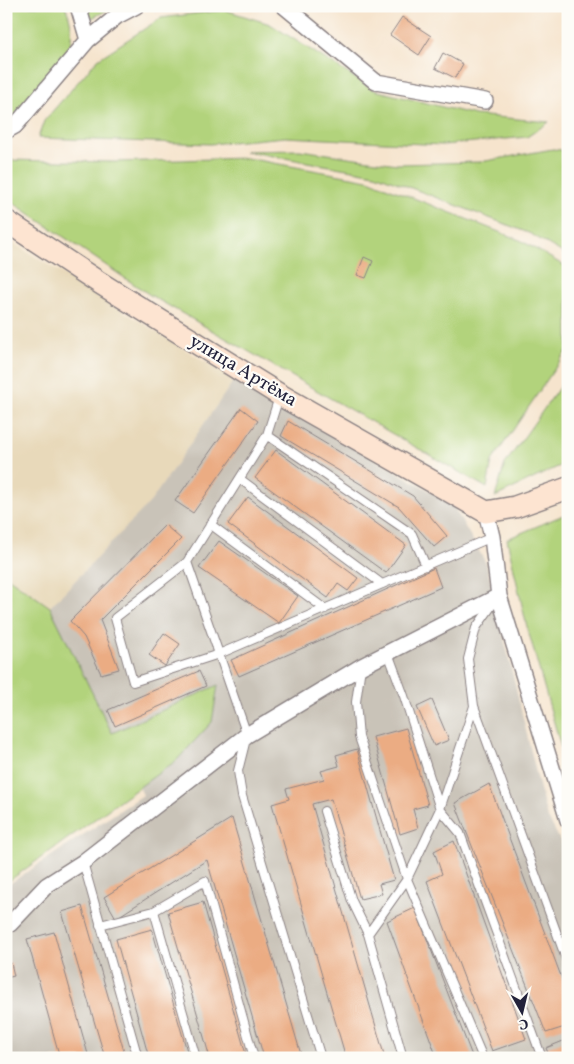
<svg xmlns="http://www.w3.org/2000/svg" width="574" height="1064" font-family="Vollkorn,serif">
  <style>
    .built { fill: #e8d9ba }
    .industrial { fill: #c9c3b8 }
    .green { fill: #b2d37b; stroke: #6a7a5b }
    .building { fill: #ebac83 }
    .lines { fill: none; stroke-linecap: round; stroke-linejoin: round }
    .lane-casing { stroke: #8c8384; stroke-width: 10 }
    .street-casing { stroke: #8c8384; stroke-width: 18 }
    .secondary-casing { stroke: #8c8384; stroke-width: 24 }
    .lane { stroke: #fff; stroke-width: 8 }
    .street { stroke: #fff; stroke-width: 15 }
    .secondary { stroke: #fde4d1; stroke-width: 21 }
    .labels { text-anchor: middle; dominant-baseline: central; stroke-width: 4.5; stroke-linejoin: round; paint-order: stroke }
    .street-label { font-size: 19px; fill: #22223b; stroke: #fdfcf7 }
  </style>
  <rect width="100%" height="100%" fill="#fdfcf7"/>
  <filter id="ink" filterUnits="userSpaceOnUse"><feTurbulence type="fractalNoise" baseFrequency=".02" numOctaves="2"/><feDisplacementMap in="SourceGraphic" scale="10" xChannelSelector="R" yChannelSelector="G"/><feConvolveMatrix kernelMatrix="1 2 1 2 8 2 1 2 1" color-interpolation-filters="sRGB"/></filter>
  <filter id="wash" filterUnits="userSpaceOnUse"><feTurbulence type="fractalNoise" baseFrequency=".0096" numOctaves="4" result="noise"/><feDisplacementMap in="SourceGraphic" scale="20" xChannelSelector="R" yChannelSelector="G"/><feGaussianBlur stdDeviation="1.12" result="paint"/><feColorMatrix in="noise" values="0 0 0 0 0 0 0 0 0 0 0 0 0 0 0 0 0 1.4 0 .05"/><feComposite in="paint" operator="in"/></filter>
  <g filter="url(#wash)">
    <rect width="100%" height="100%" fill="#f6e4cd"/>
    <path class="built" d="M6,239l228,141 -83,121 -101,106 -44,-31z"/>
    <path class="industrial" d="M234,380l191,108 28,18 33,57 60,251 22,41v203h-562v-172l137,-91 -93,-188 101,-106z"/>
    <path class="green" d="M6,6h59c7,15 8,30 4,45l-63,74z
      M84,6h31l-23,12z
      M225,10l45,14 104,66 101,25 74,7 -22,15 -84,8 -158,-8 -75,7 -172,-6 6,-17 54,-62 63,-41z
      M553,149l15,2v105l-37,-22 -156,-60 -130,-23 55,-1 97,14 83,-2z
      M246,158l122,22 154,61 46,27v81l-76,112 -5,27 -337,-193 -144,-97v-38l109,2z
      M568,375v87l-73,35 10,-33z
      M568,513v259l-42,-149 -19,-84z
      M6,576l44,31 62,126 106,-48 -6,37 -35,38 -171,123z"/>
    <g id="blocks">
      <path class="building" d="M402,17l29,19 -12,19 -29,-20z
        M443,53l20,11 -8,14 -20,-10z
        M364,257l9,4 -7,17 -9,-3z
        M241,408l17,13 -65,92 -18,-12z
        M288,421l125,75 34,40 -13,11 -35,-40 -118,-71z
        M276,450l130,95 -20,28 -131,-95z
        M248,497l110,81 -10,13 -10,-7 -10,14 -100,-74z
        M165,525l16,14 -81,81 19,49 -18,5 -17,-37 -14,-16z
        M219,541l79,55 -19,27 -80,-55z
        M434,568l7,19 -202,89 -8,-16z
        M164,633l16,11 -15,22 -16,-11z
        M199,671l7,15 -91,40 -7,-16z
        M432,700l17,40 -15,6 -17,-39z
        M406,728l22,77 -15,4 5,19 -18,6 -27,-97z
        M357,749l37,131 -15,4 3,10 -22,5 -29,-100 -19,5 73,254h-39l-74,-254 17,-5 -3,-10 38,-10 -3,-8 18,-5 -3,-11z
        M489,784l79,211v31l-22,7 -91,-230z
        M232,818l70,240h-38l-57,-198 -91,58 -12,-21z
        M454,841l72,198 -34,12 -65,-170 15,-7 -8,-23z
        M203,902l44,156h-37l-42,-146z
        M82,906l44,152h-21l-43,-146z
        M415,908l57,148 -4,2h-31l-50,-137z
        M152,929l37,129h-40l-33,-119z
        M54,932l35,126h-29l-33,-119z
        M11,963l3,13 -8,2v-14z
        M568,1039v19h-18l-4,-10z
        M528,1052l2,6h-17z"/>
    </g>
  </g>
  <g filter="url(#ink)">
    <use href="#blocks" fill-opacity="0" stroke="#8c8384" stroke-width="1"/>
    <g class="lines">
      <defs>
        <path id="lane" d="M279,397l-12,38 -80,127 32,92 273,-117
          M267,435l145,99 14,32
          M240,479l142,105
          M210,524l115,85
          M187,562l-72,56 18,64 86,-28 28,81 -9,36 4,25 79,262
          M495,601l-19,27 -8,31 6,47 -34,103 20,24 82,225
          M388,653l16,43 36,113 -33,70 76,179
          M361,667l-5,35 3,35 48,142 -39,55
          M474,706l94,258
          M324,811l28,90 16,33 35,124
          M83,862l55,196
          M154,911l51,-30 49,177
          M100,925l54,-14 42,147"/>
        <path id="street" d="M78,6l10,34
          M284,6l92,76 109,19
          M6,131l9,-5 73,-86 29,-24 19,-10
          M486,512l6,25 7,59 69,224
          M10,924l37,-39 36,-23 164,-127 115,-69 137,-70"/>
        <path id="secondary" d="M6,221l94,62 180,112 206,117 29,-5 53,-19"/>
      </defs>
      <use href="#lane" class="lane-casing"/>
      <use href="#street" class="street-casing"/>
      <use href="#secondary" class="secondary-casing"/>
      <use href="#lane" class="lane"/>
      <use href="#street" class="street"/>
      <use href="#secondary" class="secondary"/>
    </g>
  </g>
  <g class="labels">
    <g class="street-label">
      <text transform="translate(243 371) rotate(31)">улица Артёма</text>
    </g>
  </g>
  <rect width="574" height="1064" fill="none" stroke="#fdfcf7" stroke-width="25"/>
  <g transform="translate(522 1012) rotate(172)" stroke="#fdfcf7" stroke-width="4" paint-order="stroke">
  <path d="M0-4L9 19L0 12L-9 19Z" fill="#22223b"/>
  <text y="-8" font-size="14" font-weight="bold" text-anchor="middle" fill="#22223b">С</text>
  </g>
</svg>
